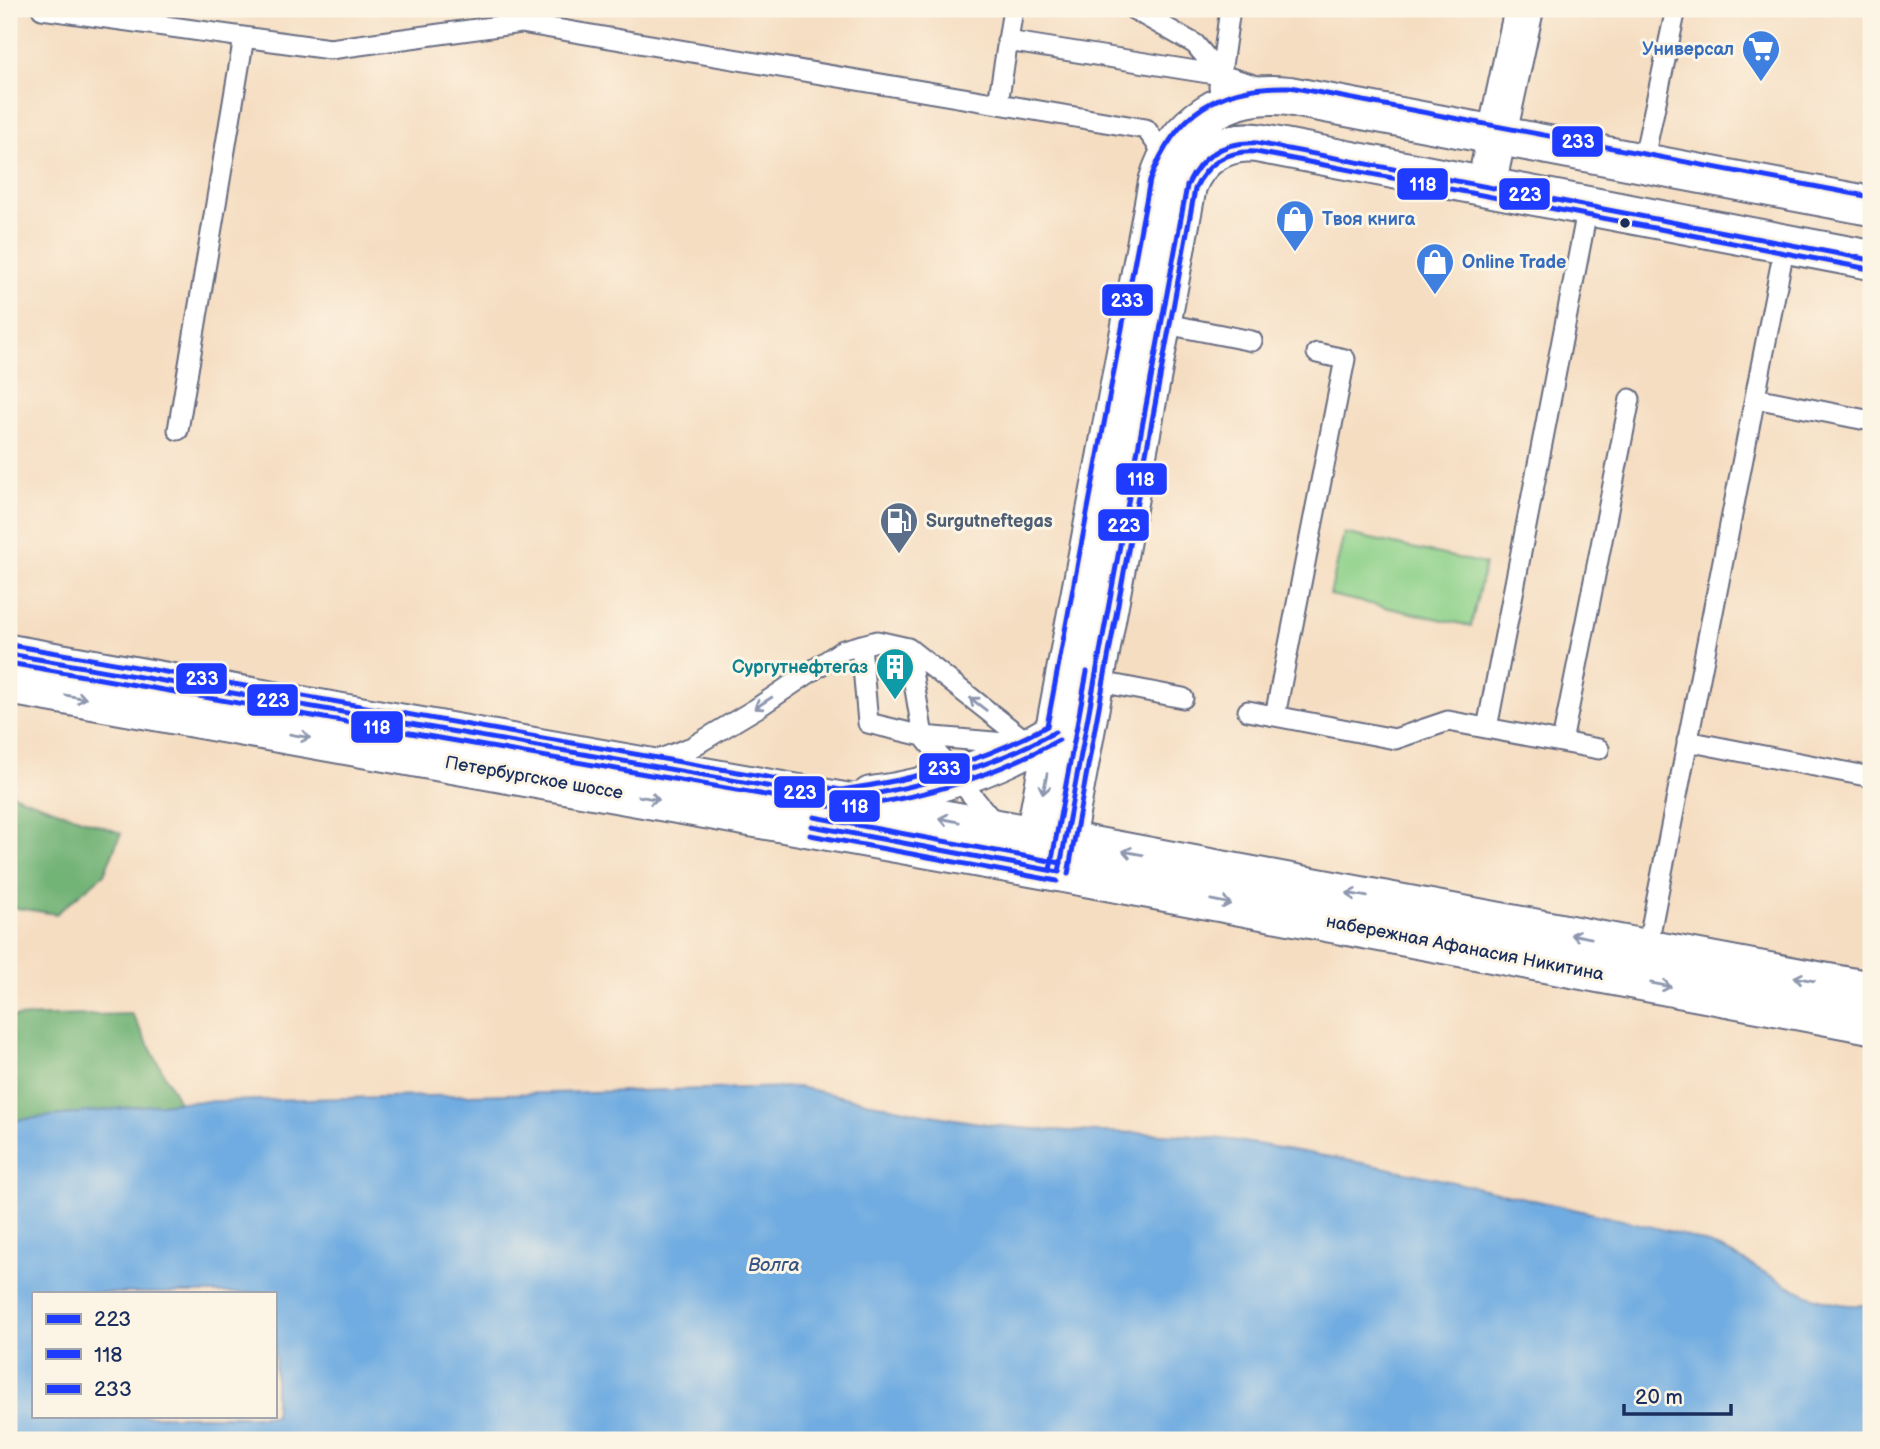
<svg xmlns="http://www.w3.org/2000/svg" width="1880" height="1449" font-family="'Balsamiq Sans',sans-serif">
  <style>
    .green { fill: #8ed18a; stroke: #548074; stroke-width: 2 }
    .forest { fill: #72b376; stroke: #46716a; stroke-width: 2 }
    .water { fill: #70ace1; stroke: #466ea0; stroke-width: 2; fill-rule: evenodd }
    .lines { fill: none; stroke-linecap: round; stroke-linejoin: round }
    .service-casing { stroke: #676c81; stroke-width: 23 }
    .minor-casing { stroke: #676c81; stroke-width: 42 }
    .secondary-casing { stroke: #676c81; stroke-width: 42 }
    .primary-casing { stroke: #676c81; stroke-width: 42 }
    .service { stroke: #fff; stroke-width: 19 }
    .minor { stroke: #fff; stroke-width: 38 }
    .secondary { stroke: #fff; stroke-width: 38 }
    .primary { stroke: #fff; stroke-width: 38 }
    .bus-1-casing { stroke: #fcf5e5; stroke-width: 10 }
    .bus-2-casing { stroke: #fcf5e5; stroke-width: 10 }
    .bus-3-casing { stroke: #fcf5e5; stroke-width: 10 }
    .bus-1 { stroke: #1f3bff; stroke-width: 5 }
    .bus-2 { stroke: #1f3bff; stroke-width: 5 }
    .bus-3 { stroke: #1f3bff; stroke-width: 5 }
    .oneway { stroke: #8d97ae }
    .bus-dot { fill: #1b2f5e; stroke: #fcf5e5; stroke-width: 2.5 }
    .labels { text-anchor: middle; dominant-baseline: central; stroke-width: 6; stroke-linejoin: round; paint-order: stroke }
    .shop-label { font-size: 18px; font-weight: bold; fill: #366cbe; stroke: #fcf5e5; text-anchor: start }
    .service-label { font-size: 18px; font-weight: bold; fill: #4e5e75; stroke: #fcf5e5; text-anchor: start }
    .culture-label { font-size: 18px; font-weight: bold; fill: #0d838f; stroke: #fcf5e5; text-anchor: end }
    .street-label { font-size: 18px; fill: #1b2f5e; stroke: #fcf5e5 }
    .water-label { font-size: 19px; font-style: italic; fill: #355485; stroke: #fcf5e5 }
    .line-badge { stroke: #fcf5e5; stroke-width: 2.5 }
    .badge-label { font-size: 19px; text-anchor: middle; font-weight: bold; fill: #fff }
  </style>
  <rect width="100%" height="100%" fill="#fcf5e5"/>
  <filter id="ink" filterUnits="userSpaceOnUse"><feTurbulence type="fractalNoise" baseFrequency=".0143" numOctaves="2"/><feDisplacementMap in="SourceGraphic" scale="14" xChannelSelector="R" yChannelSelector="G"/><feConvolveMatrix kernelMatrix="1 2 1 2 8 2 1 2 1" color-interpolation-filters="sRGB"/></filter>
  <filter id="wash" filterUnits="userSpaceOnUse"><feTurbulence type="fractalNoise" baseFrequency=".00686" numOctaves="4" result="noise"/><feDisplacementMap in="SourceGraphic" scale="28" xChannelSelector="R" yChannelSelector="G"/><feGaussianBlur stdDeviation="1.57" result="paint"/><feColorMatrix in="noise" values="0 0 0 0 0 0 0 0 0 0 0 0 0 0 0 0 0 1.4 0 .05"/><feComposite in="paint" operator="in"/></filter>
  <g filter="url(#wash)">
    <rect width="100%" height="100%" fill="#f5ddc1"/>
    <path class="green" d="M1344,533l141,31 -14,62 -141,-31z"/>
    <path class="forest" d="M9,793l112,40 -17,41 -48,40 -47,-7z
      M132,1014l47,88 -170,19v-104z"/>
    <path class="water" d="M798,1087c71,15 140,32 212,40 76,8 152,2 227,14 119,18 236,45 353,72 45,10 91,18 133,37 47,22 93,63 148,54v136h-1862v-319l170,-19zM33,1293h242v123h-242z"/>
  </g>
  <g filter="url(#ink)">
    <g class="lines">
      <defs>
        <path id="service" d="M42,9l288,40 191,-26
          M524,9l-3,14 625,106 24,33
          M1133,9l62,35 26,31
          M1007,41l214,34 40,12
          M1219,87l11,-78
          M998,103l15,-94
          M1643,162l33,-153
          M1161,323l91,18
          M1755,398l116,23
          M178,430l66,-393
          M861,645l7,78 55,13 94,8
          M908,648l15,88 74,90
          M1095,681l88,17
          M1248,711l147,28 53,-18 151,28
          M1275,716l70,-357 -28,-6
          M1487,728l101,-522
          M1687,741l184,36
          M1562,742l68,-343
          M655,761l37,-14 65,-39 86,-58 34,-9 31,7 124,98
          M1647,949l138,-705"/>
        <path id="minor" d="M1486,186l38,-177"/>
        <path id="secondary" d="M1065,841l806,150
          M1059,872l812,152"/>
        <path id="primary" d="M9,654l1050,186
          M9,685l1050,187
          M871,796c65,-8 128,-31 184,-64
          M1059,872c-16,-10 -22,-17 -24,-36l123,-654c17,-59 70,-93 131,-86l582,110
          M1059,872l128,-686c11,-30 39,-47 70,-43l614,117"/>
      </defs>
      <use href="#service" class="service-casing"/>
      <use href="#minor" class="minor-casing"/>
      <use href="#secondary" class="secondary-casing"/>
      <use href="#primary" class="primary-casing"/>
      <use href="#service" class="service"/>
      <use href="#minor" class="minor"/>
      <use href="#secondary" class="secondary"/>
      <use href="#primary" class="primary"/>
      <defs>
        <path id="bus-1" d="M9,654l832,145c76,-10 146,-30 214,-67
          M812,826l247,46
          M1059,872l128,-686c14,-30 37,-45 70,-43l614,117"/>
        <path id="bus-2" d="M9,663l831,145c78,-8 151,-31 219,-68
          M810,835l247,46
          M1068,874l127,-685c12,-26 33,-39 61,-37l613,117"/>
        <path id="bus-3" d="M11,645l830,145c73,-10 141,-28 206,-64l103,-546c25,-67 69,-95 140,-93l581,110
          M814,817l247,46
          M1050,870l37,-198"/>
      </defs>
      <use href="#bus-1" class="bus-1-casing"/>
      <use href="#bus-2" class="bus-2-casing"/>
      <use href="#bus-3" class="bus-3-casing"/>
      <use href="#bus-1" class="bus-1"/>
      <use href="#bus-2" class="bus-2"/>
      <use href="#bus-3" class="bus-3"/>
    </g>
    <defs><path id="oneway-shaft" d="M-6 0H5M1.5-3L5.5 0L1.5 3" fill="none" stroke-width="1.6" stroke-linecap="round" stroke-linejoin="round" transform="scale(1.75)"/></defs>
    <g class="oneway">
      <use href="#oneway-shaft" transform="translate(76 697) rotate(10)"/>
      <use href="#oneway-shaft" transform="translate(763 703) rotate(147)"/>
      <use href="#oneway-shaft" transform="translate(978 704) rotate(-142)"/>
      <use href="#oneway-shaft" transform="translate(300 736) rotate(10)"/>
      <use href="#oneway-shaft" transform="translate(1045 784) rotate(101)"/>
      <use href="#oneway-shaft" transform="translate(649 798) rotate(10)"/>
      <use href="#oneway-shaft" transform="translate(949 820) rotate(-169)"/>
      <use href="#oneway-shaft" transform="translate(1133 853) rotate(-170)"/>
      <use href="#oneway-shaft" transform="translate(1357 895) rotate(-170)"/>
      <use href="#oneway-shaft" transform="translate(1221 902) rotate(11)"/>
      <use href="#oneway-shaft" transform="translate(1581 936) rotate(-169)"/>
      <use href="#oneway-shaft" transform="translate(1804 979) rotate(-170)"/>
      <use href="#oneway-shaft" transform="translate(1661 985) rotate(11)"/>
    </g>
  </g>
  <defs>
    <symbol id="supermarket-pin" viewBox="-11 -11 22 30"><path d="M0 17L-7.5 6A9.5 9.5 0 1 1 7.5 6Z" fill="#3f7fe0" stroke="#fcf5e5"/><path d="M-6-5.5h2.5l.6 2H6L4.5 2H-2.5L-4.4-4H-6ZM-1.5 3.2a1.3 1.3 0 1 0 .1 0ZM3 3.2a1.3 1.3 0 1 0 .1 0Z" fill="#fff"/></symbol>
    <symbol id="shop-pin" viewBox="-11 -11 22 30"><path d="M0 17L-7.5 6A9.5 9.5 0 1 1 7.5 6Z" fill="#3f7fe0" stroke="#fcf5e5"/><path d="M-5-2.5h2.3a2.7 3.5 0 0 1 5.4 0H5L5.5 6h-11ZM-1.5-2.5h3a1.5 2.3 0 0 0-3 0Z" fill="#fff"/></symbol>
    <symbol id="fuel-pin" viewBox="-11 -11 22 30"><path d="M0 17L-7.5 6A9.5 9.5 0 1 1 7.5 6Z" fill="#5c6f8a" stroke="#fcf5e5"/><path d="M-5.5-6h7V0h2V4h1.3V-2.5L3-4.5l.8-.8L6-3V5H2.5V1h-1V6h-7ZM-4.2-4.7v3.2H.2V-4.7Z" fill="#fff"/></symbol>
    <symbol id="building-pin" viewBox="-11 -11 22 30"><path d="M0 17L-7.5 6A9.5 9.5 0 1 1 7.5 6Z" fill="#0f9aa8" stroke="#fcf5e5"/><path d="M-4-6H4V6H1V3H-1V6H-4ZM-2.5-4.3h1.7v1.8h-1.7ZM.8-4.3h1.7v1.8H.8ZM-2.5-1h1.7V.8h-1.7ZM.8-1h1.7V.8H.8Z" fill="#fff"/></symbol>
  </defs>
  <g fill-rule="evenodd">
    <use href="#supermarket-pin" x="1739" y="27" width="44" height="60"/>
    <use href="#shop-pin" x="1273" y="197" width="44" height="60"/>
    <use href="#shop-pin" x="1413" y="240" width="44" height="60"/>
    <use href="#fuel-pin" x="877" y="499" width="44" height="60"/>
    <use href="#building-pin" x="873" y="645" width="44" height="60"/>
  </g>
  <circle class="bus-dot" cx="1625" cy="223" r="6"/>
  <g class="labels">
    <g class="shop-label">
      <text x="1734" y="49" text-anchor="end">Универсал</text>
      <text x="1322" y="219">Твоя книга</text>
      <text x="1462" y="262">Online Trade</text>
    </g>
    <g class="service-label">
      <text x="926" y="521">Surgutneftegas</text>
    </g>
    <g class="culture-label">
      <text x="868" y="667">Сургутнефтегаз</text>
    </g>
    <g class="street-label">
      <text transform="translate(534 778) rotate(10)">Петербургское шоссе</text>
      <text transform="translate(1465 948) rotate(11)">набережная Афанасия Никитина</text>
    </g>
    <g class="water-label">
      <text x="774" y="1265">Волга</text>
    </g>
  </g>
  <g class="line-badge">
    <rect x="1551" y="125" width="53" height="33" rx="7" fill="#1f3bff"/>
    <rect x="1396" y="167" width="53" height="34" rx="7" fill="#1f3bff"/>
    <rect x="1498" y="177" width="53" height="34" rx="7" fill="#1f3bff"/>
    <rect x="1101" y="283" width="53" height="34" rx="7" fill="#1f3bff"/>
    <rect x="1115" y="462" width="53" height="34" rx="7" fill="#1f3bff"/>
    <rect x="1097" y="508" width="53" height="34" rx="7" fill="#1f3bff"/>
    <rect x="175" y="662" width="53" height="33" rx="7" fill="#1f3bff"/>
    <rect x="246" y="683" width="53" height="34" rx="7" fill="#1f3bff"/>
    <rect x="350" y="710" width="54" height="34" rx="7" fill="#1f3bff"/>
    <rect x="918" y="752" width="53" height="33" rx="7" fill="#1f3bff"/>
    <rect x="773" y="775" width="53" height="34" rx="7" fill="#1f3bff"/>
    <rect x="828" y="789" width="53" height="34" rx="7" fill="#1f3bff"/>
  </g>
  <g class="badge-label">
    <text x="1578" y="148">233</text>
    <text x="1423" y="191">118</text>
    <text x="1525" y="201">223</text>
    <text x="1127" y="307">233</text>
    <text x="1141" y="486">118</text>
    <text x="1124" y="532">223</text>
    <text x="202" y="685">233</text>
    <text x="273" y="707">223</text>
    <text x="377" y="734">118</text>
    <text x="944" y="775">233</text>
    <text x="800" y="799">223</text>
    <text x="855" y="813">118</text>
  </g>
  <rect width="1880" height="1449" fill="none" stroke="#fcf5e5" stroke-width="35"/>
  <rect x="32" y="1292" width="245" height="126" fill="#fcf5e5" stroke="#a2a6af" stroke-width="2"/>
  <rect x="46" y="1314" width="35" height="10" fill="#1f3bff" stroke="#a2a6af" stroke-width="2"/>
  <text x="94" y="1326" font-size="21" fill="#1b2f5e">223</text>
  <rect x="46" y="1349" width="35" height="10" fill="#1f3bff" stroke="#a2a6af" stroke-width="2"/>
  <text x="94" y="1362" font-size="21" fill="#1b2f5e">118</text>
  <rect x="46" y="1384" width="35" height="10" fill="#1f3bff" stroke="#a2a6af" stroke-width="2"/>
  <text x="94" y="1396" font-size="21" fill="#1b2f5e">233</text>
  <path d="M1624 1404v10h107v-10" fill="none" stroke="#1b2f5e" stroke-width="3.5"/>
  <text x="1635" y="1404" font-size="21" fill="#1b2f5e" stroke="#fcf5e5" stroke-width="5" paint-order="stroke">20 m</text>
</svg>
